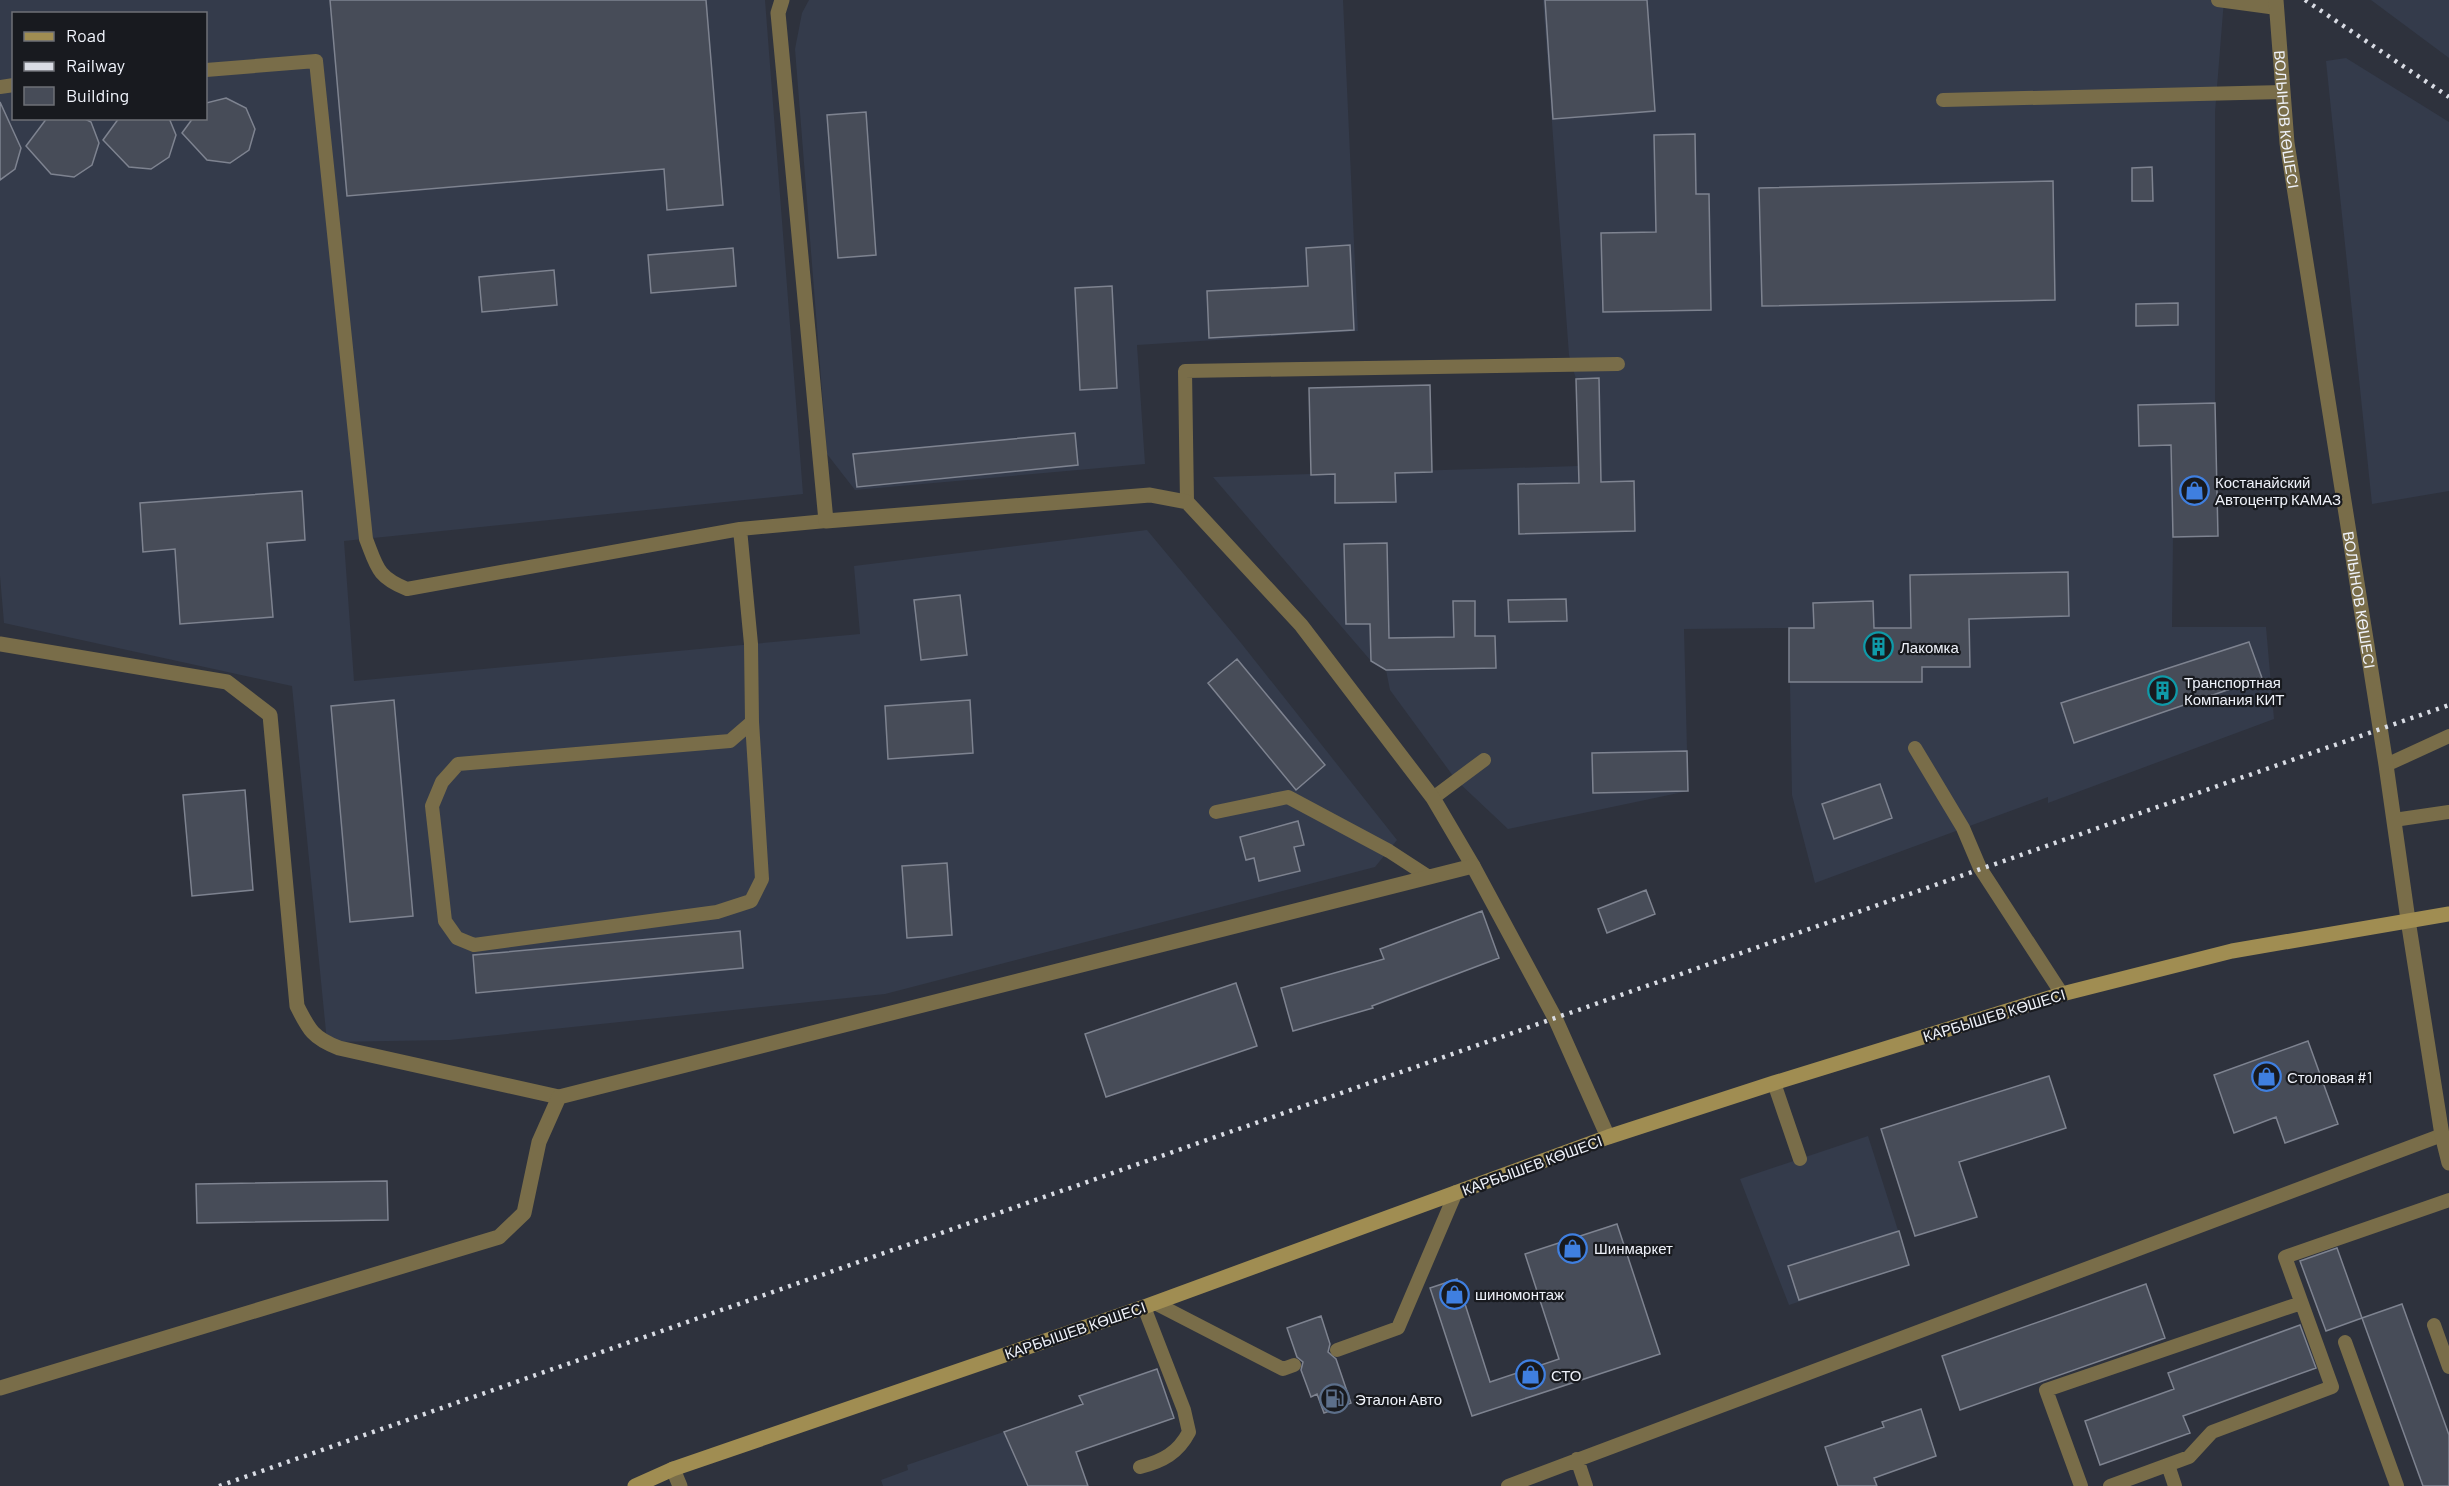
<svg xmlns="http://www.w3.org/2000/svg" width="2449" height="1486" font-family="Barlow,sans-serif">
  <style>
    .built { fill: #343b4b; fill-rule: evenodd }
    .building { fill: #474c58; stroke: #7e8390; stroke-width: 1.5 }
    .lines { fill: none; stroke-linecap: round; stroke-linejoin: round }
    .lane { stroke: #796d49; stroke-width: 14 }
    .street { stroke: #796d49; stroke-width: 15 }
    .secondary { stroke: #a08d52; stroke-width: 15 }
    .rail { stroke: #d9dce4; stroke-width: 4.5; stroke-dasharray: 3 6; stroke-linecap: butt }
    .labels { text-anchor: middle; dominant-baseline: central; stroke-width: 4.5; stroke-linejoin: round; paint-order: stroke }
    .street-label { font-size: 15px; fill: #eff2fa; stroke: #181a1f }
    .poi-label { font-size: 15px; fill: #eff2fa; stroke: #181a1f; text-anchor: start }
  </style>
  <rect width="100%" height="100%" fill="#2e323d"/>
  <path class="built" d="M0,0h765l38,494 -459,47 10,140 506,-47 -6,-68 293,-36 94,113 156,197 -22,27 -490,127 -435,46 -123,2 -35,-356 -288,-63 -4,-47zM14,14h192v104h-192z
    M809,0h534l15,331 -221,14 8,119 -290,26 -28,-36 -32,-405 7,-36z
    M1543,0h681l-9,112v291l3,133 -45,2 -1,89h94l8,92 -226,84v-6l-233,86 -23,-88 -3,-167 -105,1 4,162 -180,38 -52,-49 -66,-90 -4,-20 -15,-9 -158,-184 365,-11 -2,-87 -7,-24z
    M2371,0h78v58z
    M2346,58l103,64v369l-77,13 -46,-443z
    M1868,1136l41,129 -120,40 -49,-126z
    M1062,1412l26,74h-205l-2,-6 27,-10 -1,-5z"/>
  <path class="building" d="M330,0h376l17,205 -56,5 -3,-41 -317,27z
    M1545,0h102l8,111 -102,8z
    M226,98l20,10 9,21 -6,21 -19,13 -23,-3 -25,-27 11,-15h13v-15z
    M0,102l21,46 -6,21 -15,11z
    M866,112l10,143 -38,3 -11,-143z
    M47,118h36l8,4 8,21 -7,22 -18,12 -23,-3 -25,-28z
    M119,118h50l7,17 -7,22 -18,12 -22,-2 -26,-27z
    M1695,134l1,60h13l2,116 -108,2 -2,-79 55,-1 -2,-97z
    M2152,167l1,34h-21v-33z
    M2053,181l2,119 -293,6 -3,-118z
    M1350,245l4,85 -145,8 -2,-47 101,-5 -2,-38z
    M733,248l3,38 -85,7 -3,-38z
    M554,270l3,35 -75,7 -3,-35z
    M1112,286l5,102 -37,2 -5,-102z
    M2178,303v22l-42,1v-22z
    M1599,378l2,104 33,-1 1,50 -116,3 -1,-50 61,-1 -3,-104z
    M1430,385l2,87 -37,1 1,29 -61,1v-29l-24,1 -2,-87z
    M2215,403l3,133 -45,1 -2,-92 -32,1 -1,-41z
    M1075,433l3,32 -221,22 -4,-33z
    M302,491l3,49 -38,3 6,74 -93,7 -5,-75 -32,3 -3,-49z
    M1387,543l2,95 65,-1 -1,-36h22v35h20l1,32 -110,2 -15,-9 -1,-37h-24l-2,-80z
    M2068,572l1,44 -100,3 1,48h-48v15h-133v-54h25l-1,-25 60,-2 1,27h37l-1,-53z
    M960,595l7,60 -46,5 -7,-60z
    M1566,599l1,22 -58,1 -1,-22z
    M2249,642l13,36 -188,65 -13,-40z
    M1237,659l88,106 -29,25 -88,-107z
    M394,700l19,216 -63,6 -19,-216z
    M970,700l3,53 -85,6 -3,-53z
    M1687,751l1,40 -95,2 -1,-40z
    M1880,784l12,34 -58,21 -12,-35z
    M245,790l8,100 -61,6 -9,-101z
    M1298,821l6,24 -10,2 6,24 -41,10 -5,-23 -8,2 -6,-23z
    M947,863l5,72 -45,3 -5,-72z
    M1646,890l9,24 -48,19 -9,-24z
    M1482,911l17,47 -127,48 1,2 -80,23 -12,-43 103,-29 -4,-10z
    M740,931l3,37 -267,25 -3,-38z
    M1236,983l21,63 -151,51 -21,-63z
    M2308,1041l30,83 -53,19 -9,-26 -42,16 -20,-58z
    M2049,1076l17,52 -107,34 18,55 -62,19 -34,-107z
    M387,1181l1,39 -191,3 -1,-39z
    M1617,1224l43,130 -188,62 -42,-128 27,-9 33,103 69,-23 -34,-105z
    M1899,1231l10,34 -110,35 -11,-34z
    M2337,1248l25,70 -36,13 -26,-70z
    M2146,1284l19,54 -205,72 -18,-54z
    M2402,1304l47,131v51h-26l-61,-168z
    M1321,1316l9,28 -2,8 8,7 15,44 -27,10 -7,-19 -6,3 -10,-27 2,-8 -6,-5 -10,-29z
    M2300,1325l16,43 -133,48 7,17 -90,32 -15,-44 89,-32 -6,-16z
    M1157,1369l17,49 -98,34 12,34h-60l-24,-54 79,-28 -4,-8z
    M1921,1409l15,47 -62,22 3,8h-39l-13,-39 59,-20 -2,-5z"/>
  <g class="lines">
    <path class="lane" d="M2218,0l59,8
      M206,70l110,-9 50,478c11,28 11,38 41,50l333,-60 86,-8
      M0,87l14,-2
      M1943,100l340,-8
      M1187,502l-2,-131 433,-7
      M740,529l11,115 1,78 10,157 -11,22 -34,11 -243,33 -17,-7 -12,-17 -13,-115 10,-24 16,-18 272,-23 22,-19
      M1915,748l48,80 17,40 82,126
      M2386,765l63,-29
      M1433,798l51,-38
      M1216,812l72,-15 101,54 40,26
      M2394,820l55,-8
      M1774,1083l26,76
      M1155,1303l128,66 11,-4
      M2434,1325l15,42
      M2345,1342l52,144
      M1337,1350l61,-22 58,-136
      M1577,1459l9,27
      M2168,1465l7,21
      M1140,1467c23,-6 38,-14 49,-35l-5,-22 -40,-103
      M1508,1486l934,-351
      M2081,1486l-35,-96 255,-87
      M2110,1486l79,-29 23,-25 120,-45 -47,-130 164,-57"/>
    <g class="street">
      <path d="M782,0l-4,13 48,508 324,-26 37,7 114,123 132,173 40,68 82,152 53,119"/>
      <path id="s1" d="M2276,0l11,143 99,622 22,155 34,215 7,28"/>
      <path d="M0,644l227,38 43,33 27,291c12,24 16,32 42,42l220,49"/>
      <path d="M0,1388l499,-151 25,-24 15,-71 20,-45 914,-231"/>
      <path d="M673,1469l7,17"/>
    </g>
    <path class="secondary" d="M635,1486l38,-17 471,-162 464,-170 166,-54 288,-89 170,-43 217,-37"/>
    <path class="rail" d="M2305,0l144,97
      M219,1486l2230,-781"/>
  </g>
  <defs>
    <symbol id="shop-ring" viewBox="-11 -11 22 22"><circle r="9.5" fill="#181a1f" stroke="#3f7fe0" stroke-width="1.5"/><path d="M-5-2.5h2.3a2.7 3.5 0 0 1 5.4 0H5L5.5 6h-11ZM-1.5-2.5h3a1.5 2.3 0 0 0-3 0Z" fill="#3f7fe0"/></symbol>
    <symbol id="building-ring" viewBox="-11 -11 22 22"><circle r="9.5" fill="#181a1f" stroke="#0f9aa8" stroke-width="1.5"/><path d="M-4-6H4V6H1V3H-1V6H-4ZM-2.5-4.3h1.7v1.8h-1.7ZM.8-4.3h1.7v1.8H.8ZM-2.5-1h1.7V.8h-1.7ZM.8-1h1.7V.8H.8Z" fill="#0f9aa8"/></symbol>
    <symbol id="fuel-ring" viewBox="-11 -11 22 22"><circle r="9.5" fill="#181a1f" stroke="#5c6f8a" stroke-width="1.5"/><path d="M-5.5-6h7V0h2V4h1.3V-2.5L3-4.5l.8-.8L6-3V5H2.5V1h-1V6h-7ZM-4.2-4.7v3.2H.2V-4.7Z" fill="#5c6f8a"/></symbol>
  </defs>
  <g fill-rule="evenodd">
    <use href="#shop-ring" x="2178" y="474" width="33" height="33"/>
    <use href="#building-ring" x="1862" y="630" width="33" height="33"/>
    <use href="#building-ring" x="2146" y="674" width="33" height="33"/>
    <use href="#shop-ring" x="2250" y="1060" width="33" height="33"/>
    <use href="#shop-ring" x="1556" y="1232" width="33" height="33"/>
    <use href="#shop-ring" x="1438" y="1278" width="33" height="33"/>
    <use href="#shop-ring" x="1514" y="1358" width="33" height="33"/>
    <use href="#fuel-ring" x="1318" y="1382" width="33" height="33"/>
  </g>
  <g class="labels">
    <g class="street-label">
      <text stroke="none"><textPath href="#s1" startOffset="120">ВОЛЫНОВ КӨШЕСІ</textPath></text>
      <text stroke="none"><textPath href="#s1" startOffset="606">ВОЛЫНОВ КӨШЕСІ</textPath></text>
      <text transform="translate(1994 1015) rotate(-17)">КАРБЫШЕВ КӨШЕСІ</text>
      <text transform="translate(1532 1165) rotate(-20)">КАРБЫШЕВ КӨШЕСІ</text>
      <text transform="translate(1075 1330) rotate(-19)">КАРБЫШЕВ КӨШЕСІ</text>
    </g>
    <g class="poi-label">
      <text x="2215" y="482">Костанайский<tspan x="2215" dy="17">Автоцентр КАМАЗ</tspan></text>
      <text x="1900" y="647">Лакомка</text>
      <text x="2184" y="682">Транспортная<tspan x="2184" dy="17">Компания КИТ</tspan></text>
      <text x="2287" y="1077">Столовая #1</text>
      <text x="1594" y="1248">Шинмаркет</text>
      <text x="1475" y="1294">шиномонтаж</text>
      <text x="1551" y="1375">СТО</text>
      <text x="1355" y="1399">Эталон Авто</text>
    </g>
  </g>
  <rect x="12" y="12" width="195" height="108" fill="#181a1f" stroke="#6e7077" stroke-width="1.5"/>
  <rect x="24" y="32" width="30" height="9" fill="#a08d52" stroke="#6e7077" stroke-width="1.5"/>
  <text x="66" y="42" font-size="18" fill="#eff2fa">Road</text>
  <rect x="24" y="62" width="30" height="9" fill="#d9dce4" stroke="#6e7077" stroke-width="1.5"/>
  <text x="66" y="72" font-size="18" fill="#eff2fa">Railway</text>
  <rect x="24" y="87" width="30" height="18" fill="#474c58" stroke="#6e7077" stroke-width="1.5"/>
  <text x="66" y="102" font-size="18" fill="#eff2fa">Building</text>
</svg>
